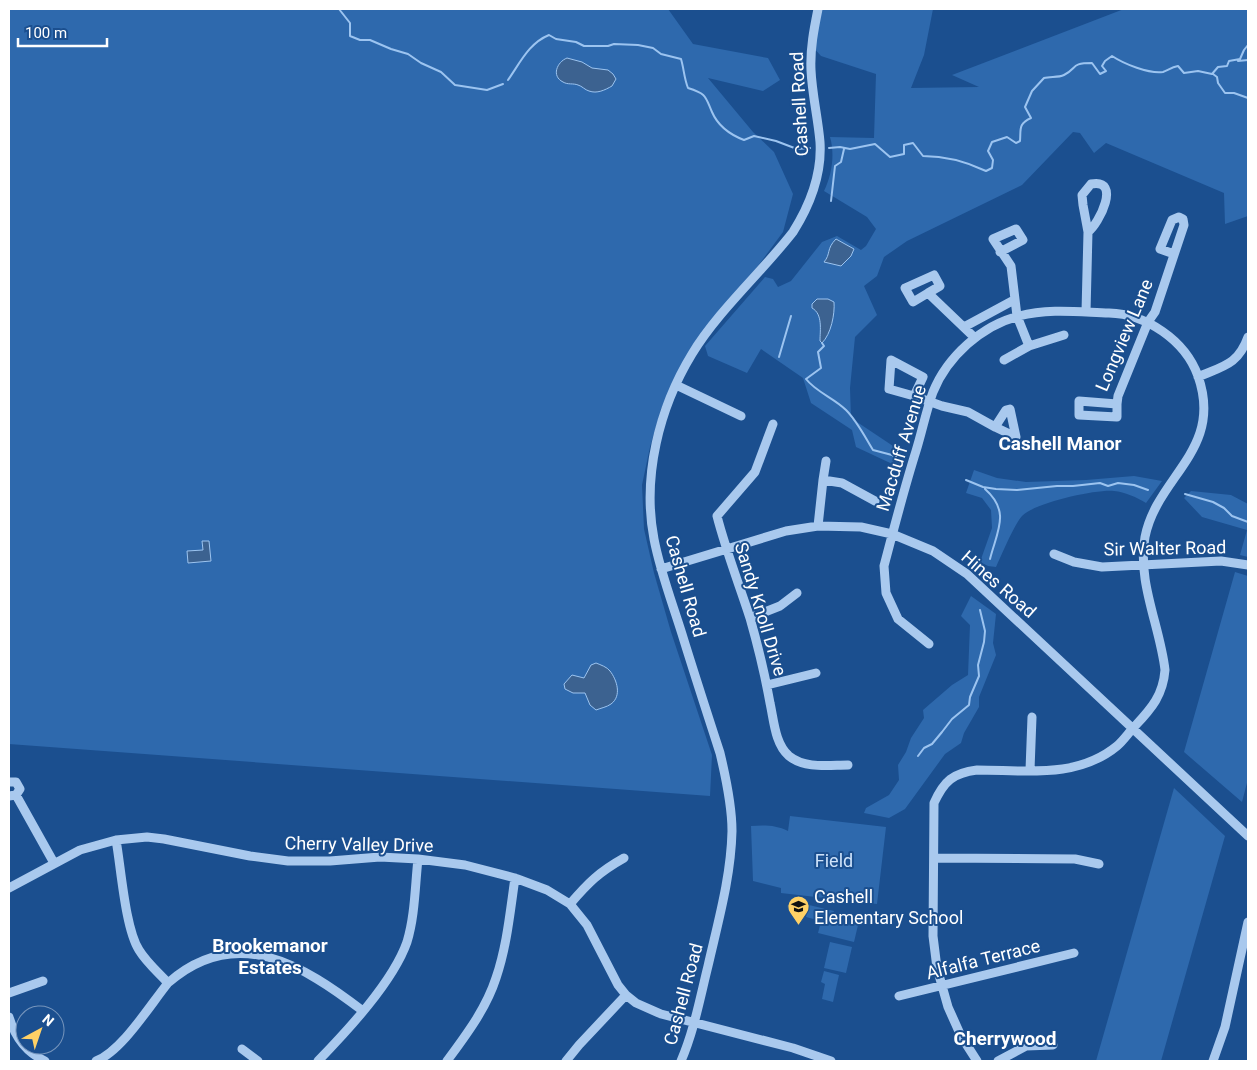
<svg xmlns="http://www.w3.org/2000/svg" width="1257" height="1070" font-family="Roboto,sans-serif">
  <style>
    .green { fill: #2e69ad }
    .water { fill: #3c6290; stroke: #9cc4f0 }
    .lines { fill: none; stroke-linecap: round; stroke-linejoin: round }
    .stream { stroke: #9cc4f0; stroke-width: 2 }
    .minor { stroke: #a9c9ee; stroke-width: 9 }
    .labels { text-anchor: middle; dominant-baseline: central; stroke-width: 4; stroke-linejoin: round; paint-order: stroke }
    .street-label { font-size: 18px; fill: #fff; stroke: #1b4f8f }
    .park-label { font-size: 18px; fill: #cfe3fa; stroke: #1b4f8f }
    .poi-label { font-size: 18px; fill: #fff; stroke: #1b4f8f; text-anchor: start }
    .neighbourhood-label { font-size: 19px; font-weight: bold; fill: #fff; stroke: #1b4f8f }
  </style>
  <rect width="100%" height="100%" fill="#1b4f8f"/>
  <path class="green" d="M9,9h659l25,35 75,14 12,22 -17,11 -55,-13 45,54 21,20 19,42 -10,38 -107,145 -15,32 -11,38 -8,38 2,44 10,44 17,59 41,123 -2,41 -701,-52z
    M818,9h115l-9,46 -13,33 68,-1 -27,-12 172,-66h124v207l-23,8 -1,-31 -118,-50 -12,10 -14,-20 -7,-1 -51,53 -115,56 -23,16 -7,19 -13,10 13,29 -22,22 -5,51 1,30 51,34 1,17 -47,-22 -4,-17 -41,-27 -8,-25 -42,-29 -14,24 -39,-17 -3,-10 60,-69 8,2 5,8 13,-6 31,-39 15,-6 24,14 5,-4 10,-17 -9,-12 -43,-26c8,-16 11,-37 6,-54l44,1 2,-64 -55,-18 -9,-10z
    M974,470l23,8 29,4 60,-2 48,-4 28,5 -16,22c-10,-6 -21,-11 -32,-12 -18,-2 -80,12 -92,25 -8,9 -20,38 -26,51l-8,-1 -8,-4 12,-34 -1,-18 -9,-12 -16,-5z
    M1191,491l40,4 17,9v53l-8,-2 7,-25 -45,-13 -18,-19z
    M1235,572l13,4v203l-6,23 -58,-50z
    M971,596l25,18 -3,29 3,12 -17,42v10l-15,26 -3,10 -16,11 -40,55 -16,9 -25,-5 2,-5 23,-13 10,-15 -1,-15 8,-13 5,-14 13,-20 -1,-8 29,-25 16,-10 2,-50 -9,-9z
    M1174,788l51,48 -64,225h-65z
    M790,816l96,11 -9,77 -96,-11v-5l-28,-7 -2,-55c14,-1 25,-1 37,5z
    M809,905l25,6 -1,4 26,6 -5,21 -36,-9 3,-12 -15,-4z
    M830,942l22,5 -6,26 -22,-5z
    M824,971l15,4 -6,27 -11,-3 3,-15 -4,-2z"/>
  <path class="water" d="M567,58l15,4 10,6 16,2 5,4 3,5 -4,7c-7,4 -15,8 -23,5 -4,-1 -7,-5 -11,-6 -5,-2 -10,0 -15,-3 -12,-6 -6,-20 4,-24z
    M836,239l18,10 -3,7 -10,10 -17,-4c7,-8 2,-13 12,-23z
    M817,299h11l6,3c1,12 -3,32 -12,41l-2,-2c0,-11 3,-27 -8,-33v-4z
    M202,541h7l2,20 -23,2 -1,-12 16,-1z
    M596,663c5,2 11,4 14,8 7,9 12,25 1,33 -4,3 -10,4 -15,6l-6,-5 -5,-12h-12l-8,-4 -1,-5 8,-9 12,3 7,-13z"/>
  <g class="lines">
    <path class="stream" d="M339,9l11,14v13l10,4h10l21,9 17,5 13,9 20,9 14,13 32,5 16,-6
      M1248,34v6
      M1238,61l10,-1
      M1213,74l4,3 1,6 7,10h9l14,5
      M508,80c12,-17 21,-37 41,-45l7,4 20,3 8,4h24l6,-2 24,1 15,3 8,6 20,5c3,10 3,19 7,29 19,6 17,8 24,24 6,14 19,23 32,28l10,-4 22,5 21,8 13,-1
      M829,148l11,-1 10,2 25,-5 15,13 14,-3v-9l9,-2 10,13c23,0 42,5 63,15l6,-3 1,-8 -5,-9 4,-9 15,-5 9,6 4,-2c1,-12 -2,-17 11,-23l-6,-11 7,-16 12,-13c6,-2 14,0 20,-3 14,-7 6,-12 28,-12l8,11 6,-3 -4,-5 3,-5 7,-5c12,8 37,18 51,16 5,-2 9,-5 15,-6l6,7 14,-2 14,3 6,-7 9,-1 2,-5 11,-2 4,-9 4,-5
      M831,201l4,-35 6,-4 3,-13
      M822,343l2,3 -6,6 3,16 -15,11c10,13 28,19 40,31 11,11 19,27 27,40l19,5 6,4
      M779,357l12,-41
      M966,480l17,7 13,2 21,1 40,-4h16l27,-3 8,3 10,-3 16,2 14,5
      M985,489c26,23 12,42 5,70
      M1185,494l28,8 11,6 8,8 16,6
      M918,756l6,-8 8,-4 10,-12 10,-13 17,-14 1,-8 9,-21 -1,-11 6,-23 1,-11 -5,-21"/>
    <path class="minor" d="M1000,252l23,-12 -7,-11 -23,10 18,27 6,50 12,30 35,-11
      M928,293l-15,9 -8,-14 29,-13 6,11 -12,7 47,45
      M1086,312l2,-80 -5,-27 -1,-10 9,-11c31,-6 8,40 -3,48
      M964,327l50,-27
      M891,360l32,17 -9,19 -25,-7z
      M1004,360l25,-14
      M1198,377c25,-11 40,-12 50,-40
      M676,385l65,31
      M914,396l28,10 26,6 27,15
      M1117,404v13l-38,-2v-14l38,3 1,-8 30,-74 7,-10 29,-87 -1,-6 -4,-2 -7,3 -12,29 14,5
      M1010,409l6,28 -21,-10 11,-17z
      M773,424l-18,48 -38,44c9,35 22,68 33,102 8,28 15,57 20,85 4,18 5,41 19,53 16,13 40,9 59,9
      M823,480l3,-19
      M818,526l5,-46 19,3 33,18
      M1054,554l20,8 28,5 119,-6 27,4
      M661,569l125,-38 32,-5 43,1 31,7 41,17 34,23 281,262
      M750,618l30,-12 17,-13
      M929,644l-31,-25 -12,-26 -2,-27c10,-38 20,-77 32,-115 6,-19 10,-40 17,-59 14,-35 49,-67 86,-76 30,-8 60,-4 90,-3 37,1 76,27 89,63 26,74 -41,100 -53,161 -8,45 15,89 20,133 -2,25 -13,38 -30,56 -6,6 -11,14 -18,20 -40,33 -92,24 -140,24 -24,3 -33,11 -43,33l-1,133 4,32 11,39 13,29 16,25
      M767,685l49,-12
      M1030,770l2,-53
      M9,782h7l4,7 -4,6 -7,1
      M16,795l38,68
      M116,840c5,27 9,88 23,110 8,13 19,22 29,33
      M934,858l141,1 24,5
      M9,888l71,-38 36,-10 31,-3 17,2 86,17 38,5h42l50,-4 38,2 47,6 50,13 32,12 23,14 17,21 31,60 8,10 10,8 25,11 132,34 38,13
      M570,904c18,-21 29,-32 54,-46
      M9,993l34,-12
      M899,996l175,-43
      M9,1017c6,20 16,35 36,44
      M242,1049l16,12
      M96,1061c26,-10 54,-56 72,-78 68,-60 135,-18 195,28
      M318,1061c29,-30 75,-79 89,-119 8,-26 8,-56 11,-83
      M447,1061c19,-26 39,-52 49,-83 11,-32 14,-66 19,-100
      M566,1061l13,-16 47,-50
      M681,1061c13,-30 19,-63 27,-95 10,-44 23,-89 24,-135 0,-26 -6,-53 -12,-78 -13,-40 -26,-80 -38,-119 -10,-32 -22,-63 -28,-95 -12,-62 5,-131 38,-185 26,-43 70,-82 101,-122 17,-27 29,-58 27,-90 -2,-24 -8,-48 -9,-72 -1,-21 3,-41 7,-61
      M998,1061l28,-15 27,-1
      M1213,1061l12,-34 23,-105"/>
  </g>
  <defs>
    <symbol id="school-pin" viewBox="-11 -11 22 30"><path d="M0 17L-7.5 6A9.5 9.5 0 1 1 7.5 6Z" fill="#ffd166" stroke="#1b4f8f"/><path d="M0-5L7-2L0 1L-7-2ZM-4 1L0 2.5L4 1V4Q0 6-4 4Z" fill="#111"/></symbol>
  </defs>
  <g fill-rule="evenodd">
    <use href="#school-pin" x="786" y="894" width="25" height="34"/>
  </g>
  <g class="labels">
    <g class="street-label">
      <text transform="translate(799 104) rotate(-93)">Cashell Road</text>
      <text transform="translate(1124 335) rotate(-67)">Longview Lane</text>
      <text transform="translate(901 448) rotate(-73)">Macduff Avenue</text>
      <text transform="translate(1165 548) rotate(-1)">Sir Walter Road</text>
      <text transform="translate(999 584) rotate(41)">Hines Road</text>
      <text transform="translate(686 586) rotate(74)">Cashell Road</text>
      <text transform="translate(761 609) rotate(73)">Sandy Knoll Drive</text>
      <text transform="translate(359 844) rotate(1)">Cherry Valley Drive</text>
      <text transform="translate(983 959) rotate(-14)">Alfalfa Terrace</text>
      <text transform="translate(683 994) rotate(-75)">Cashell Road</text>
    </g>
    <g class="park-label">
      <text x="834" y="860">Field</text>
    </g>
    <g class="poi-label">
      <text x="814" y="896">Cashell<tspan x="814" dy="21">Elementary School</tspan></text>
    </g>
    <g class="neighbourhood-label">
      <text x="1060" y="443">Cashell Manor</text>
      <text x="270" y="945">Brookemanor<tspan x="270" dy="22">Estates</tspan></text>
      <text x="1005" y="1038">Cherrywood</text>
    </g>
  </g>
  <rect width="1257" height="1070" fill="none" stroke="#ffffff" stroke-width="20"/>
  <g transform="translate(40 1030) rotate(40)"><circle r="24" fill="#1b4f8f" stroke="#7695bc"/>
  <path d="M0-4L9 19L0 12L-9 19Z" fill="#ffd166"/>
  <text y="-8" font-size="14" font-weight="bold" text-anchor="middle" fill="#ffffff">N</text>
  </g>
  <path d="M18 38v8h89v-8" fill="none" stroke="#ffffff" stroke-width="2.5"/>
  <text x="25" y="38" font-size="15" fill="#ffffff" stroke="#1b4f8f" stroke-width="4" paint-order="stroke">100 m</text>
</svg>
